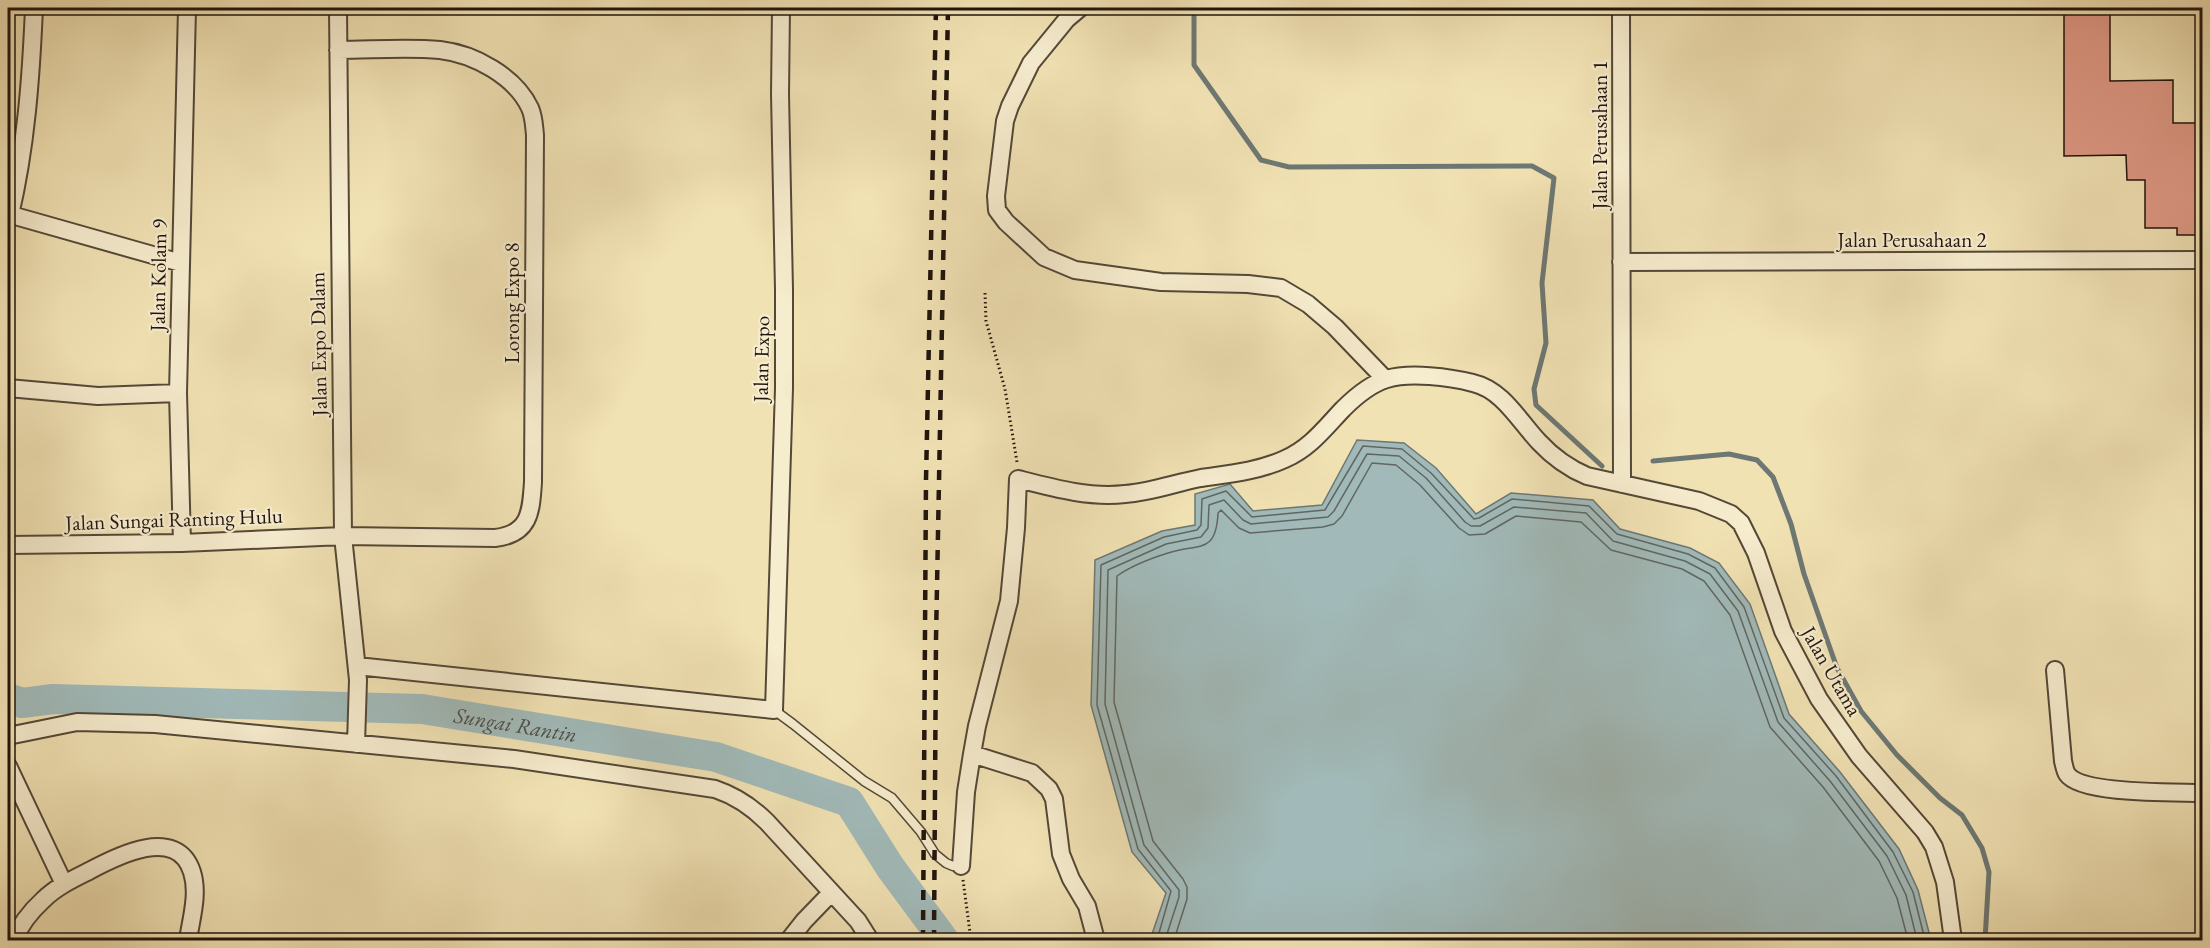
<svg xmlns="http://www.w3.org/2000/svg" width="2210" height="948" font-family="'EB Garamond',serif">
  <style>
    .water { fill: #a1bab9; stroke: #6d7874; stroke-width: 1.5 }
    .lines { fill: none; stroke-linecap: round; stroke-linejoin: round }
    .shore { stroke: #606763; stroke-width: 1.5 }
    .stream { stroke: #6d7874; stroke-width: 5 }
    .river { stroke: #a1bab9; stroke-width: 30 }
    .building { fill: #df9986; stroke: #20140d; stroke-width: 1.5 }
    .service-casing { stroke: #544837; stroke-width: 11 }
    .minor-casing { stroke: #544837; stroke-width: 20 }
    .path { stroke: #20140d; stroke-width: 3; stroke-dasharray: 1.5 3; stroke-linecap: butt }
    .service { stroke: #f6ecce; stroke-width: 8 }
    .minor { stroke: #f6ecce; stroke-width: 16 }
    .rail { stroke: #20140d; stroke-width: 4.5; stroke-dasharray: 10 10; stroke-linecap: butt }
    .labels { text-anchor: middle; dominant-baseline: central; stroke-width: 4.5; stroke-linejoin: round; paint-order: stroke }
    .street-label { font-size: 21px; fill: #20140d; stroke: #f6ecce }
    .water-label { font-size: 22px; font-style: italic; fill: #4d4e49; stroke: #f6ecce }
  </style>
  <rect width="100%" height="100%" fill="#f1e2b4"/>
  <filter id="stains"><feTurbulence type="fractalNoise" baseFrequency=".00333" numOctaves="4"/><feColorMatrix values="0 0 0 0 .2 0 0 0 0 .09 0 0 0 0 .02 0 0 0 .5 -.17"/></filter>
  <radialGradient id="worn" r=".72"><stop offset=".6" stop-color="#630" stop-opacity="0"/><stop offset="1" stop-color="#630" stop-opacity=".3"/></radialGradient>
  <path class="water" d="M1357,440l47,3 32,25 40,46 35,-21 82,7 27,29 70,19 29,15 31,41 39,110 51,58 59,77 19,41 13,50h-781l16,-47 -34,-41 -41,-147 4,-145 67,-29 33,-6v-31l35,-10 23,27 69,-6z"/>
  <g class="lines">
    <path class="shore" d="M1157,940l14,-49 -33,-42 -41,-144 4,-140 63,-28 33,-7 4,-5 1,-26 24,-8 26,26 73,-7 38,-64 39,3 29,24 43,46 5,-1 33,-19 77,7 28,28 71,20 27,14 29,39 40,111 52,58 57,76 20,40 12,48
      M1165,940l14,-43v-7l-35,-45 -39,-141 3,-134 58,-26 35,-7 7,-9 1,-23 15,-5 19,20 8,4 77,-7 6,-6 33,-57 32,2 27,22 39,44 6,4h9l34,-19 72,6 27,28 72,20 25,13 28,37 40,111 52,59 57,75 19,39 11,45
      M1174,940l13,-41v-12l-4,-8 -30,-38 -39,-139 3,-126c14,-10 35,-18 51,-23 31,-10 48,2 50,-40l3,-3 18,18 11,5 73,-6 11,-3 8,-8 30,-53 24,2 24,20 39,43 10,7 16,-1 31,-18 65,6 30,28 71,19 22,12 26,34 40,112 53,60 56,74 18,37 11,42"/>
    <path class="stream" d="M1194,8v57l67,95 28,7 243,-1 22,12 -12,105 4,60 -12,46 2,16 66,61
      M1653,461l76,-7 28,6 16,17 18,47 13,50 33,94 24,43 36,44 43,43 22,17 20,33 7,24 -4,68"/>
    <path class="river" id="s1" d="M8,698l14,5 31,-4 369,10 294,48 133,45 41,65 54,73"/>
  </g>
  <path class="building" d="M2110,13v68l63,-1v43h29v112h-25v-7h-32v-48h-18l-1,-25 -62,1v-142z"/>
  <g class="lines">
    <defs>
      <path id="service" d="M774,710l19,14 71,57 28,17 29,34 14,22 11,9 7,3h8"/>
      <path id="minor" d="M338,8l5,528 15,144 -2,64
        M1080,8l-13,11 -36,44 -21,43 -5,15 -9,75 1,14 9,12 38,35 31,13 86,12 87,2 33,4 27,16 27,23 50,52
        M1621,8l1,476
        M8,214l173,49
        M10,215c16,-68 21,-137 24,-207
        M1621,262l581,-2
        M8,388l90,8 80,-3
        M182,543l-4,-150 9,-385
        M8,545l174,-2 161,-7 152,2c35,-4 36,-26 38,-56l2,-347c-1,-9 -1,-18 -5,-27 -15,-32 -56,-54 -90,-58 -34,-3 -69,0 -102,0
        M357,666l417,44 10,-322v-98l-4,-196 1,-86
        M2055,670l8,91c1,4 2,10 4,13 14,21 110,18 135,19
        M8,736l69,-14 78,2 359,35 201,30c21,7 36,17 52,33l91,99 12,19
        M972,754l60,19 17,16 5,10 7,55 10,25 16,27 9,34
        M8,766l56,118
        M961,866l5,-74 6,-38 5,-28 32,-125 7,-73 2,-49c35,9 71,19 107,15 26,-2 50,-11 76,-16 28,-4 58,-7 84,-19 25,-11 39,-30 58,-50 12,-12 27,-25 44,-30 22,-7 63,-2 86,4 30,7 46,38 66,59 14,15 29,26 48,34l112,25 32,13 10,9 15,30 27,78 36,68 40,57 66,76 9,15 11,35 8,58
        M14,940c6,-15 17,-29 29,-40 13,-13 30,-21 46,-29 28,-15 88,-46 103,1 7,22 -1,47 -4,68
        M789,940l15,-19 27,-28"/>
    </defs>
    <use href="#service" class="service-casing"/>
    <use href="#minor" class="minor-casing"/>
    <path class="path" d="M985,293l1,28 19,68 12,73
      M963,880l8,60"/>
    <use href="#service" class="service"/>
    <use href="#minor" class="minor"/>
    <path class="rail" d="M923,940l3,-460 10,-472
      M934,940l2,-301 12,-631"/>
  </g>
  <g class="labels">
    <g class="street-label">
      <text transform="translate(1599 135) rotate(-90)">Jalan Perusahaan 1</text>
      <text x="1912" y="239">Jalan Perusahaan 2</text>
      <text transform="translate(158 275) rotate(-89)">Jalan Kolam 9</text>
      <text transform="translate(511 303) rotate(-90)">Lorong Expo 8</text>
      <text transform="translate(318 344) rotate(-91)">Jalan Expo Dalam</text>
      <text transform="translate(761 359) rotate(-89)">Jalan Expo</text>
      <text transform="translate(174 519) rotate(-2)">Jalan Sungai Ranting Hulu</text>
      <text transform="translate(1832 671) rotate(60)">Jalan Utama</text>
    </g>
    <g class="water-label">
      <text stroke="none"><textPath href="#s1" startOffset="510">Sungai Rantin</textPath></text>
    </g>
  </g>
  <rect width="2210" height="948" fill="none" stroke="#f1e2b4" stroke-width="30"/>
  <rect x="9" y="9" width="2192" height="930" fill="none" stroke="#20140d" stroke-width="3"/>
  <rect x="15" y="15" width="2180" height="918" fill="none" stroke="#20140d" stroke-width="1.5"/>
  <rect width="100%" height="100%" filter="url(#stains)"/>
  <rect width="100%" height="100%" fill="url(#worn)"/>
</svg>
